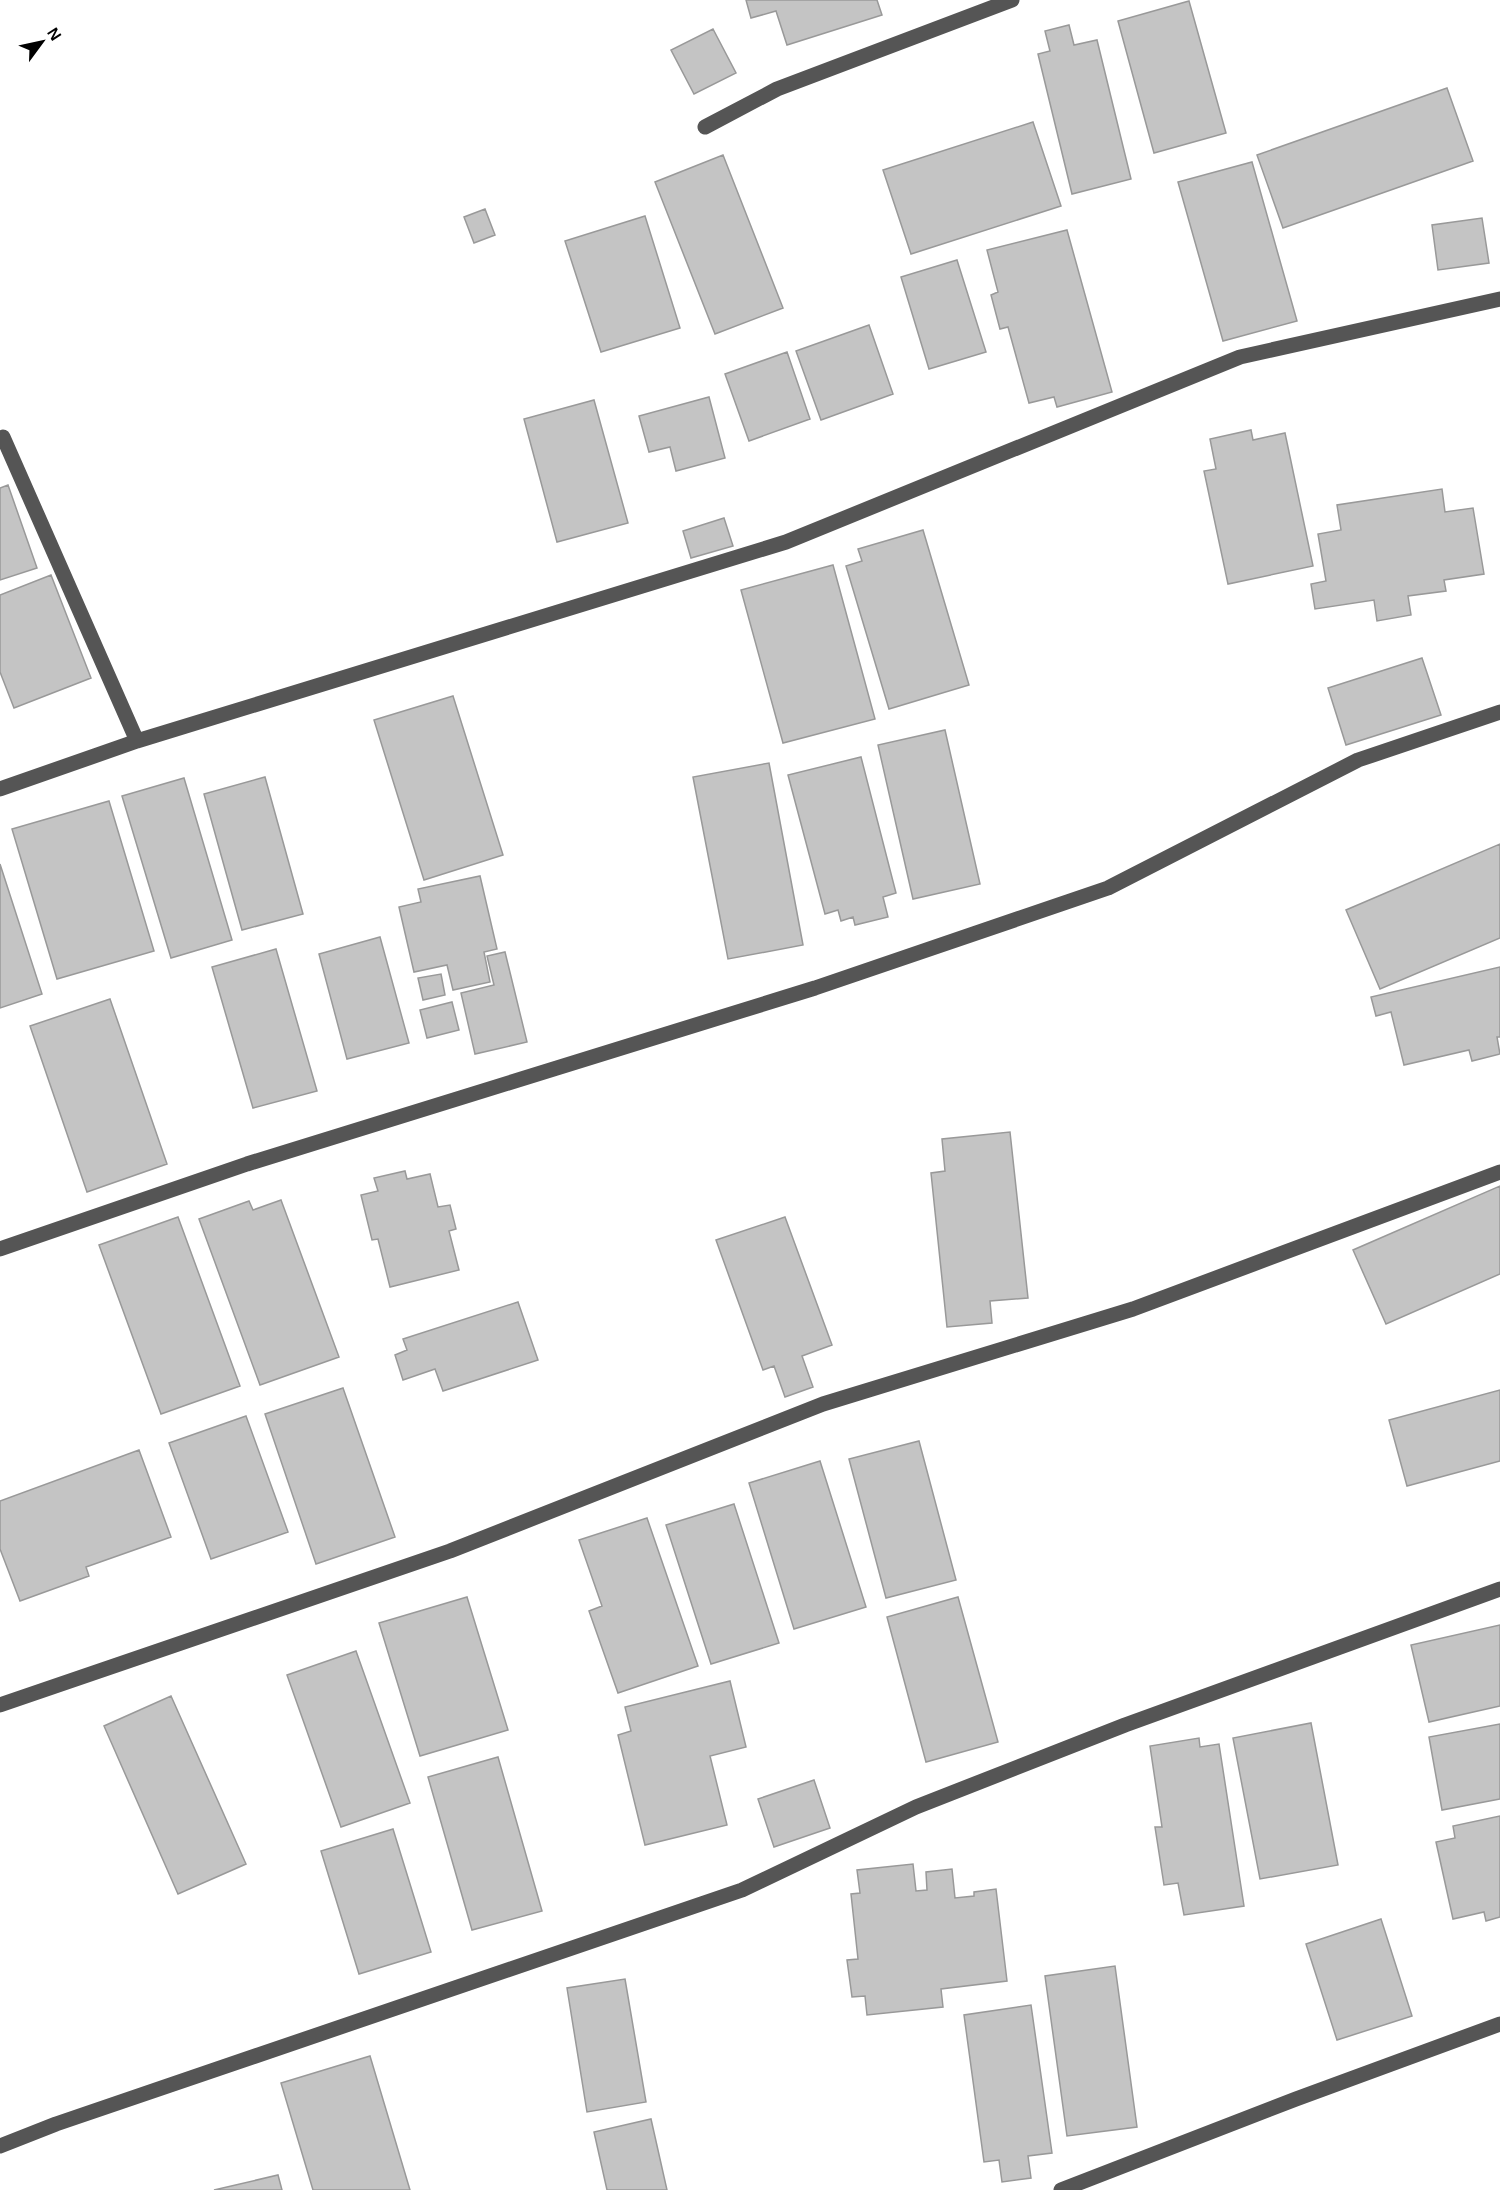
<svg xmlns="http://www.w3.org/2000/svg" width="1500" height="2190" font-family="Helvetica,sans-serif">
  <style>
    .building { fill: #c4c4c4; stroke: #999; stroke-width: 1.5 }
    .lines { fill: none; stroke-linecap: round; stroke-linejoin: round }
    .minor { stroke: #555; stroke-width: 15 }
  </style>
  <rect width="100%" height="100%" fill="#fff"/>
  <path class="building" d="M746,0h131l5,15 -95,30 -11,-34 -25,7z
    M1189,1l37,132 -72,20 -36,-132z
    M1069,25l5,20 23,-5 34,139 -59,15 -34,-140 12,-3 -5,-20z
    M713,29l23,44 -42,21 -23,-44z
    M1447,88l26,73 -190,67 -26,-73z
    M1033,122l28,84 -150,48 -28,-84z
    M723,155l60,153 -68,26 -60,-152z
    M1252,162l45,159 -74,20 -45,-159z
    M485,209l10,26 -21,8 -10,-26z
    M645,216l35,112 -79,24 -36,-111z
    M1482,218l7,45 -51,7 -6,-45z
    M1067,230l45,162 -55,15 -3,-10 -25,6 -21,-76 -8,2 -9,-34 7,-3 -11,-42z
    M957,260l29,92 -57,17 -28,-92z
    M869,325l24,69 -72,26 -25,-69z
    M787,352l23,67 -61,22 -24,-67z
    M709,397l16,61 -49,13 -6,-24 -21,5 -10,-36z
    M594,400l34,123 -71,19 -33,-123z
    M1251,430l2,10 32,-7 28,133 -85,18 -24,-113 12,-2 -6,-30z
    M8,485l29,83 -37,12v-92z
    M1442,489l3,23 28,-4 11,66 -40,6 2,11 -38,5 3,19 -34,6 -3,-21 -59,9 -4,-25 15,-3 -8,-47 23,-4 -4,-25z
    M724,518l9,28 -42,12 -8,-27z
    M923,530l46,155 -80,24 -43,-143 16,-5 -4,-12z
    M833,565l42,154 -92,24 -42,-153z
    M51,575l40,103 -77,30 -14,-36v-77z
    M1422,658l19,57 -95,30 -18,-57z
    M453,696l50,159 -79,25 -50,-160z
    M945,730l35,154 -67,15 -35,-154z
    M861,757l35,136 -13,4 5,20 -33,8 -2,-8 -12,4 -3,-11 -13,4 -37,-139z
    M769,763l34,182 -75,14 -35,-182z
    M265,777l38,137 -61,16 -38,-136z
    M184,778l48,162 -61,18 -49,-162z
    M109,801l45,150 -97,28 -45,-150z
    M1500,844v94l-120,51 -34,-79z
    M0,864l42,130 -42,14z
    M480,876l17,73 -13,3 6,30 -37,8 -6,-25 -33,7 -15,-65 22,-5 -3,-13z
    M380,937l29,106 -62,16 -28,-105z
    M276,949l41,142 -64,17 -41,-141z
    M505,952l22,90 -52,12 -14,-61 33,-8 -7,-29z
    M1500,967v70h-3l3,17 -28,7 -3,-11 -65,15 -13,-53 -15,4 -5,-19z
    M441,974l4,21 -22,5 -5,-22z
    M110,999l57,165 -80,28 -57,-166z
    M452,1002l7,28 -32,8 -7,-28z
    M1010,1132l18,166 -38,3 2,22 -45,4 -16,-154 14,-2 -3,-32z
    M405,1171l2,8 23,-5 8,33 12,-2 6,24 -7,2 10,39 -69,17 -12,-48 -6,1 -11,-45 17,-4 -4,-13z
    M1500,1186v88l-114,50 -33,-74z
    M281,1200l58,157 -79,28 -61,-166 50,-18 4,9z
    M178,1217l62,169 -79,28 -62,-169z
    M785,1217l47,128 -30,11 11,31 -28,10 -11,-31 -11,4 -47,-130z
    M518,1302l20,58 -95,31 -8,-22 -32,11 -8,-25 12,-5 -4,-11z
    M343,1388l52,149 -79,27 -51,-150z
    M1500,1390v71l-93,25 -18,-66z
    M246,1416l42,116 -77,27 -42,-116z
    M919,1441l37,139 -70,18 -37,-139z
    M139,1450l32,87 -85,30 3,9 -69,25 -20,-52v-48z
    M820,1461l46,146 -72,22 -45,-146z
    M734,1504l45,139 -68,21 -45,-139z
    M647,1518l51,148 -80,27 -29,-82 13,-5 -23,-66z
    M467,1597l41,133 -88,26 -41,-133z
    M958,1597l40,145 -72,20 -39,-145z
    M1500,1625v81l-71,16 -18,-77z
    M356,1651l54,152 -69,24 -54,-152z
    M730,1681l16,66 -36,9 17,69 -82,20 -27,-110 13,-4 -6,-24z
    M171,1696l75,168 -68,30 -74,-168z
    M1311,1723l27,142 -78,14 -27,-141z
    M1500,1724v75l-58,11 -13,-73z
    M1199,1738l1,9 19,-3 25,162 -60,9 -6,-32 -14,2 -9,-58h7l-12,-81z
    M498,1757l44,154 -70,19 -44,-153z
    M814,1780l16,48 -56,19 -16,-48z
    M1500,1816v101l-14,4 -2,-9 -31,7 -17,-77 19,-4 -2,-12z
    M393,1829l38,123 -72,22 -38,-123z
    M913,1864l3,27 11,-1 -1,-18 26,-3 3,29 19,-2v-4l22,-3 11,92 -66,8 2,18 -76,8 -2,-19 -13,1 -5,-37 11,-1 -7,-65 9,-1 -3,-23z
    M1381,1919l31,97 -75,24 -31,-96z
    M1115,1966l22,161 -70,9 -22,-160z
    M625,1979l21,123 -59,10 -20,-124z
    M1031,2005l21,148 -24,3 3,22 -29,4 -3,-22 -15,2 -20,-147z
    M370,2056l40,134h-97l-32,-107z
    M651,2119l16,71h-60l-13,-58z
    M278,2175l4,15h-68z"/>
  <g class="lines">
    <path class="minor" d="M705,127l72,-38 235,-89
      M3,437l134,304
      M0,789l137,-48 649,-199 454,-185 260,-58
      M0,1249l247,-85 568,-176 293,-100 250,-128 142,-48
      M0,1705l450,-154 373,-147 310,-95 367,-137
      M0,2146l56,-22 686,-234 174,-83 209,-82 375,-136
      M1061,2190l235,-91 204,-75"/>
  </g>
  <g transform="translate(42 42) rotate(57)" stroke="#ffffff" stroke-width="4.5" paint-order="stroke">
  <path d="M0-4.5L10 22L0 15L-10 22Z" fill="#000000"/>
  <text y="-9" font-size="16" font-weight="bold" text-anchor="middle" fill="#000000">N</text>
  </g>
</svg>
